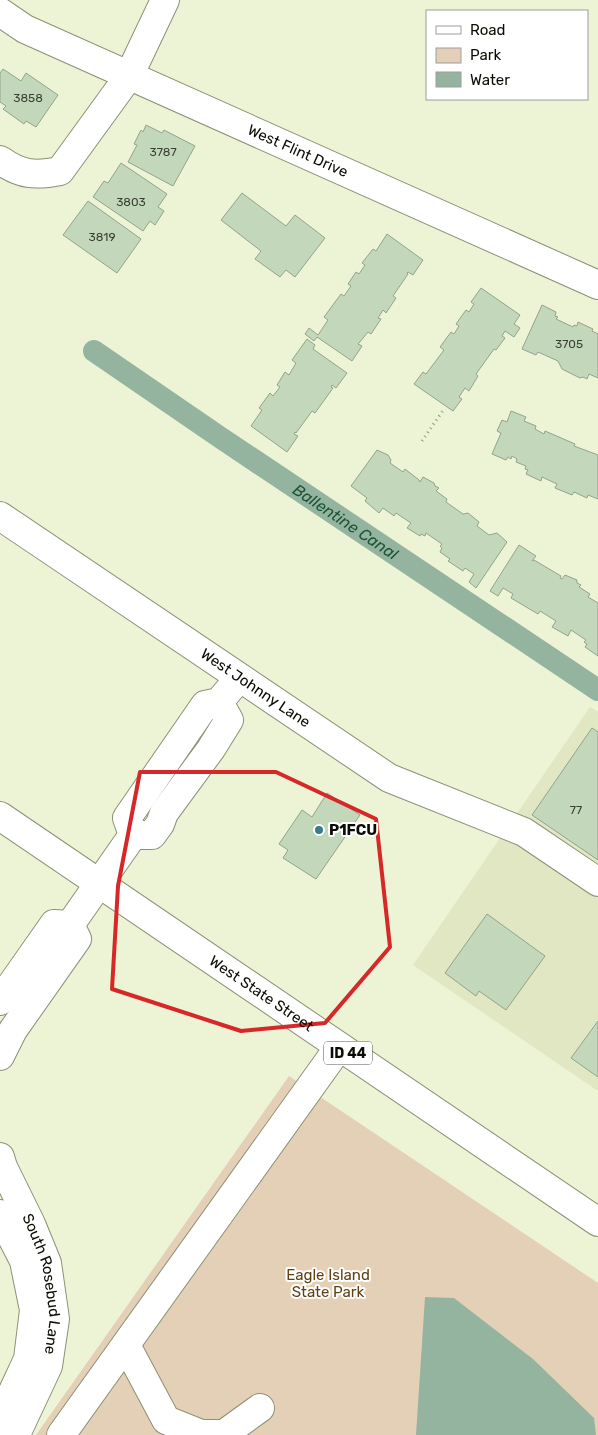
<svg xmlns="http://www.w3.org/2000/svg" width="598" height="1435" font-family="Rubik,sans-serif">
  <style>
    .built { fill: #e0e7c2 }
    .green { fill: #e4d0b6 }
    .water { fill: #94b4a0 }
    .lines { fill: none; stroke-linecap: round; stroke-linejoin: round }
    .canal { stroke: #94b4a0; stroke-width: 22 }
    .building { fill: #c3d8bb; stroke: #93a38c }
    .minor-casing { stroke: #8c9176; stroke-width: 30 }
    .major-casing { stroke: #8c9176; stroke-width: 30 }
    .path { stroke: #969a84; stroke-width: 3; stroke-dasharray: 1 4; stroke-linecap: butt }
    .minor { stroke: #fff; stroke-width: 28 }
    .major { stroke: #fff; stroke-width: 28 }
    .marked { fill: none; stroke: #d62828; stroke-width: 4; stroke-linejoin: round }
    .poi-dot { fill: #397a8d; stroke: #fff; stroke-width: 2 }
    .labels { text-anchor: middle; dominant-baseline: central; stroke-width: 4; stroke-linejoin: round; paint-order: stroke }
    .number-label { font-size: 12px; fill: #394032 }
    .shield { fill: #fff; stroke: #54564f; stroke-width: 1 }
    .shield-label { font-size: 14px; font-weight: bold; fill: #0b0d04 }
    .street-label { font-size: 15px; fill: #0b0d04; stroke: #fff }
    .poi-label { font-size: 15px; font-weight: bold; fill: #0b0d04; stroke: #fff; text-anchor: start }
    .park-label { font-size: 15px; fill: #604211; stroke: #fff }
    .water-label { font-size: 16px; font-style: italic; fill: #1d5337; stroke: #fff }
  </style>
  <rect width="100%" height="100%" fill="#edf3d5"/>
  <path class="built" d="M590,707l8,5v379l-185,-126z"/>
  <path class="green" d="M289,1076l309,207v152h-562z"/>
  <path class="water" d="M425,1297l29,1 79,61 61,59 2,17h-180z"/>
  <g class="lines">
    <path class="canal" id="s1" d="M94,351l127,87 377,252"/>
  </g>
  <path class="building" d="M3,69l18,12 5,-8 32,22 -22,32 -10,-6 -2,3 -21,-15 3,-3 -6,-4v-29z
    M146,125l16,8 2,-3 31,16 -22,40 -45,-24 9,-17 -3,-1 7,-14 2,2z
    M121,163l46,31 -9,13 6,4 -9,14 -5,-4 -7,10 -50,-34 11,-16 4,2z
    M242,193l44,33 9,-11 30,23 -30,39 -9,-7 -6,7 -25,-18 6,-8 -40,-31z
    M88,201l53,38 -24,34 -54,-38z
    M387,234l36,26 -10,15 -5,-3 -1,1 1,1 -15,22 3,2 -10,15 -3,-3 -5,8 3,1 -10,15 -3,-2 -9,11 -1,1 4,2 -10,15 -35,-24 -3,4 -9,-7 4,-6 9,7 10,-15 -4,-3 17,-23 3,2 7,-10 -3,-2 8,-12 3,2 6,-9 -3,-2 11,-14 3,2z
    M481,288l39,27 -6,9 6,4 -6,9 -9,-6 -3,5 3,2 -9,12 -2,-1 -18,25 2,2 -9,15 -4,-3 -6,9 3,2 -9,12 -39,-27 9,-12 3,2 18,-24 -4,-3 11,-15 3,2 5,-8 -3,-2 10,-14 3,2 5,-8 -3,-2z
    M542,305l14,7 -1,4 3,1 -2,2 17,8 1,-2 3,1 1,-4 15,7 -1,2 6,3v44l-9,-4 -2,5 -4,-2 -3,1 -18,-9 -4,-8 -20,-9 -2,3 -14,-6z
    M307,339l8,6 -2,4 34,24 -11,15 -4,-3 -1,2 2,1 -18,25 -3,-2 -16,22 -1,-1 -1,2 4,2 -11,16 -36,-26 11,-16 -3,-2 11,-15 3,3 7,-9 -3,-2 8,-13 4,3 7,-12 -4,-3z
    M511,411l15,6 -2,4 12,5 -1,3 9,5 1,-3 30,13 -1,2 24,9v44l-10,-4 -1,3 -13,-6 -2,3 -17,-7 2,-4 -15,-7 -1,4 -15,-7 2,-4 -3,-1 1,-3 -10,-4 1,-3 -5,-3 -1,3 -3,-2 -2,3 -14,-6 9,-21 -4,-2 5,-11 5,2z
    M377,450l11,5 3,5 -1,3 13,9 2,-3 14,11 1,2 3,-5 11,6 1,3 4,2 -3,3 11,8 -1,3 17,12 5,-1 11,9 -2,4 12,9 8,-2 10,9 -31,46 -7,-6 5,-8 -9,-6 -2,3 -15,-10 2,-2 -10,-7 2,-4 -2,-2 2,-2 -16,-11 -1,3 -4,-2 -1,2 -13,-8 4,-5 -15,-10 -2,3 -11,-8 -4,5 -14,-12 2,-3 -16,-12z
    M519,545l17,11 -4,5 2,-1 27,16 -1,2 2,1 3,-4 12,5v3l4,2 -2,2 11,7 -2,3 10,6v53l-13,-9 2,-3 -3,-2 2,-2 -15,-10 -3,6 -16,-9 4,-6 -16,-10 -2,3 -27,-16 2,-4 -10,-6 -5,8 -8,-5z
    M592,728l6,4v128l-66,-45z
    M327,793l33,22 -44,64 -33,-21 5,-8 -9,-6 23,-34 10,7z
    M487,914l58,42 -39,54 -27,-19 -3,5 -31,-23z
    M598,1021v56l-27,-19z"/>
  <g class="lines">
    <defs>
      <g id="minor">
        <path id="s2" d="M0,12l25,17 573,256"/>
        <path d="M0,160c21,15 35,16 60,11l69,-95 36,-76"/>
        <path id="s3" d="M0,516l389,262 135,54 74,50"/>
        <path d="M133,835l-6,-17 78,-113 14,-3 20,-24"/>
        <path d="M133,835h19l8,-11 4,-11 47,-64 18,-29 -10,-18"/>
        <path d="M70,925l63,-90"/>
        <path d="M0,1001l54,-77 16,1"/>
        <path d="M0,1056l13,-26 64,-91 -7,-14"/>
        <path id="s4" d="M0,1157l3,10 28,57 16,39 8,56 -7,47 -29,62 -14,3 -4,-14 27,-58 6,-49 -10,-49 -24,-47"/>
        <path d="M126,1345l40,75 35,14h23l36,-26"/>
        <path d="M61,1435l278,-388"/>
      </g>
      <g id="major">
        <path id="s5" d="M0,816l598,406"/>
      </g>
    </defs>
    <use href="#minor" class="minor-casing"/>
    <use href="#major" class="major-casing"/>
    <path class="path" d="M422,441l22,-32"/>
    <use href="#minor" class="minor"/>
    <use href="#major" class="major"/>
  </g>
  <path class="marked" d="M140,772h136l100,47 14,128 -65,76 -84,8 -129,-42 6,-103z"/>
  <circle class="poi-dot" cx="319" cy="830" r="5"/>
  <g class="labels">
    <g class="number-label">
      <text x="28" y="98">3858</text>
      <text x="163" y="152">3787</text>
      <text x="131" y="202">3803</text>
      <text x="102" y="237">3819</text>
      <text x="569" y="344">3705</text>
      <text x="576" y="810">77</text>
    </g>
    <rect class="shield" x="324" y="1041.5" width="48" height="23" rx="4"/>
    <g class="shield-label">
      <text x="348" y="1053">ID 44</text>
    </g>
    <g class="street-label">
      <text stroke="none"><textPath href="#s2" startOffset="329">West Flint Drive</textPath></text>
      <text stroke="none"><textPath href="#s3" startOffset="308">West Johnny Lane</textPath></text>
      <text stroke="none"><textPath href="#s5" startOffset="316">West State Street</textPath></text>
      <text stroke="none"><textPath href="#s4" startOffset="136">South Rosebud Lane</textPath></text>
    </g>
    <g class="poi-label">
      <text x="329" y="830">P1FCU</text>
    </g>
    <g class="park-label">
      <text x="328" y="1275">Eagle Island<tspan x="328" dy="17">State Park</tspan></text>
    </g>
    <g class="water-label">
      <text stroke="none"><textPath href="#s1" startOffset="304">Ballentine Canal</textPath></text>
    </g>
  </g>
  <rect x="426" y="10" width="162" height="90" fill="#ffffff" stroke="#9d9e9b"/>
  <rect x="436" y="26" width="25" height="8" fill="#ffffff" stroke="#9d9e9b"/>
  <text x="470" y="35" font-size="15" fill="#0b0d04">Road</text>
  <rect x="436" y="48" width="25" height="15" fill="#e4d0b6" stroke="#9d9e9b"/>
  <text x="470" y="60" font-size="15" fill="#0b0d04">Park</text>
  <rect x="436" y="72" width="25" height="15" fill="#94b4a0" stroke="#9d9e9b"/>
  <text x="470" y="85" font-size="15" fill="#0b0d04">Water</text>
</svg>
